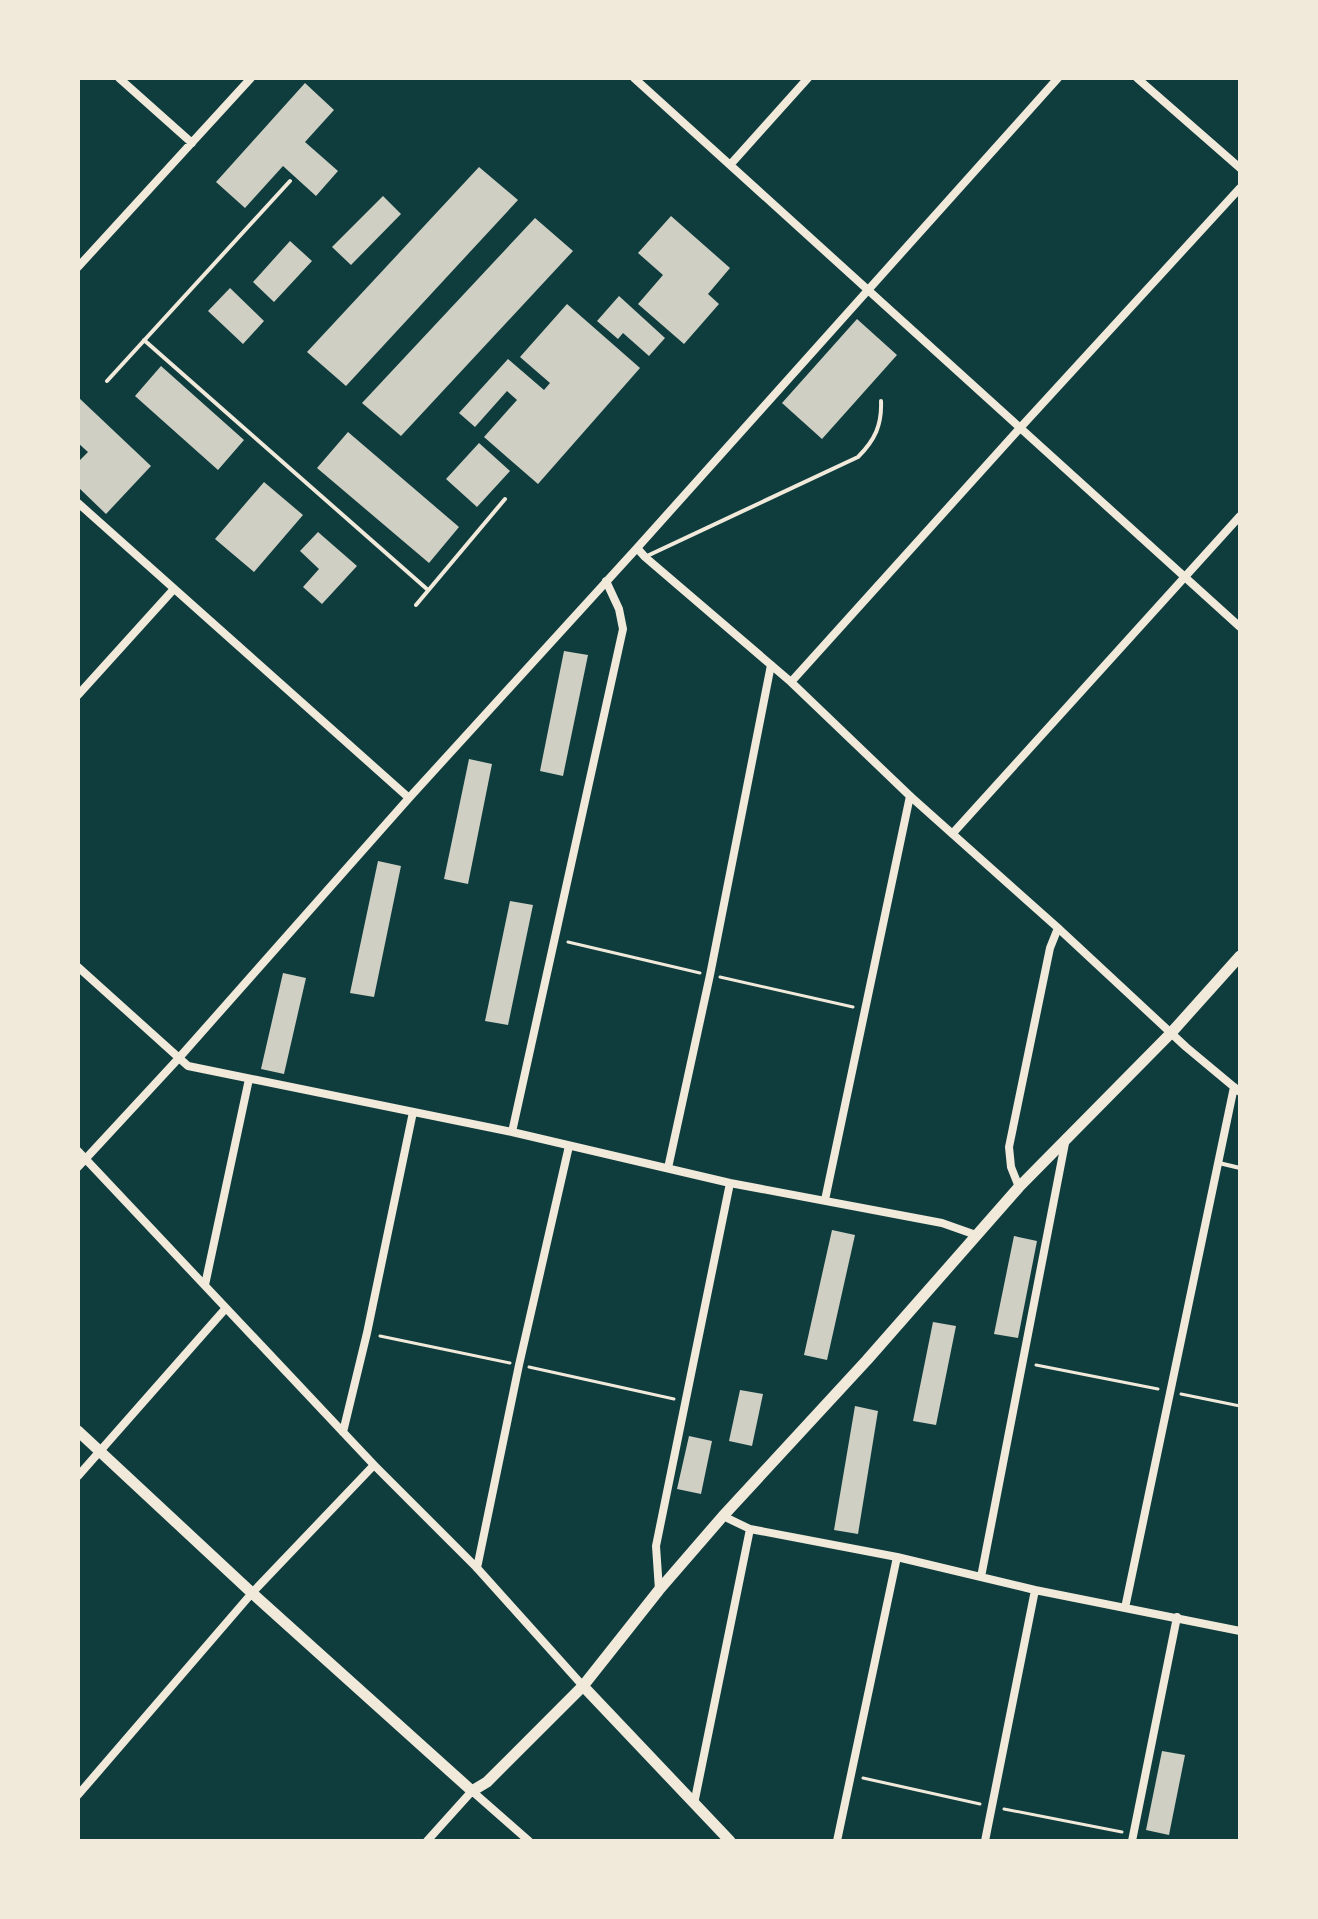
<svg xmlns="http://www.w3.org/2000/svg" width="1318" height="1919" font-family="'Nunito Sans',sans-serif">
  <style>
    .building { fill: #cfcfc3 }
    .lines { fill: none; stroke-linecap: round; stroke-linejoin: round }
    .path { stroke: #f1e9da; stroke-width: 3 }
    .service { stroke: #f1e9da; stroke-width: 4 }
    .minor { stroke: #f1e9da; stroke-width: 8 }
    .tertiary { stroke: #f1e9da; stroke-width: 11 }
  </style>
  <rect width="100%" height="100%" fill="#0f3d3e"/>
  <path class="building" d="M305,83l29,27 -29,32 33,29 -22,25 -33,-30 -38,42 -29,-26z
    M479,167l39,33 -172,186 -39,-34z
    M383,196l18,18 -50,51 -19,-18z
    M671,216l59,52 -22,26 11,10 -35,40 -46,-40 25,-29 -25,-22z
    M535,218l38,33 -172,185 -39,-33z
    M290,241l22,20 -38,41 -21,-20z
    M230,288l34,33 -21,23 -35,-33z
    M619,296l46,42 -16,18 -26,-23 -5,6 -21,-18z
    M567,304l73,64 -102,116 -54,-47 33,-37 -10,-9 -32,36 -16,-14 49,-54 36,31 6,-7 -30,-26z
    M857,319l40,36 -75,84 -40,-36z
    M161,366l83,74 -26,30 -83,-74z
    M78,397l73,69 -45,48 -28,-27v-25l10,-10 -10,-9z
    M348,432l111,95 -30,36 -112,-95z
    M479,443l31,28 -33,36 -31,-28z
    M264,482l39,33 -49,57 -39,-33z
    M318,532l39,34 -35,38 -19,-17 16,-18 -19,-18z
    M564,651l24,4 -25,121 -23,-5z
    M469,759l23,5 -24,120 -24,-5z
    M378,861l23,5 -27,131 -24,-4z
    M510,901l23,4 -25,120 -23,-4z
    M283,973l23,5 -22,96 -23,-5z
    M832,1230l23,5 -28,125 -23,-5z
    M1014,1236l23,5 -19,97 -24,-4z
    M933,1322l23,4 -20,99 -23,-4z
    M740,1390l23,4 -11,52 -23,-5z
    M855,1406l23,5 -20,123 -24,-4z
    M689,1436l23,5 -11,53 -24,-5z
    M1162,1751l23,4 -16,80 -23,-5z"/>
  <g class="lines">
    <path class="path" d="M568,942l132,31
      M720,977l133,30
      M380,1336l130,27
      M1036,1365l122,24
      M529,1367l145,32
      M1181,1394l59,12
      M863,1778l117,26
      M1004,1809l118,23"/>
    <path class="service" d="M144,340l284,250
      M107,381l183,-200
      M647,556l211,-99c17,-17 24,-32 23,-56
      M416,605l89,-106
      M1219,1163l21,5"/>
    <path class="minor" d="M119,78l73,65
      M634,78l606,549
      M1137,78l103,90
      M730,165l78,-87
      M78,267l173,-189
      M78,503l331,295
      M637,548l8,9 146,125 119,114 148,132 128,119 54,45
      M791,682l229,-254 220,-240
      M78,695l95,-105
      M953,833l287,-317
      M78,967l110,99 324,66 218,51 212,40 34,12
      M512,1132l111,-503 -4,-20 -13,-28
      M78,1151l296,314 103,103 106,118
      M78,1167l100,-108 231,-261 228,-250 421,-470
      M668,1168l42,-193 61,-310
      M1019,1187l-8,-20 -2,-20 41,-199 8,-20
      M825,1200l85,-404
      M205,1285l44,-206
      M343,1432l24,-99 46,-221
      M78,1476l148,-168
      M723,1516l27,13 147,28 138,33 205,41
      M477,1568l42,-203 50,-219
      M981,1577l85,-439
      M659,1590l-3,-44 74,-363
      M1125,1608l109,-521
      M78,1795l174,-202 122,-128
      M694,1804l56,-275
      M427,1841l45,-50 57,50
      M837,1841l60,-284
      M985,1841l50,-251
      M1132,1841l45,-224"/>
    <path class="tertiary" d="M78,1431l174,162 220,198 15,-9 96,-96 76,-96 64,-74 144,-156 152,-173 152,-154 69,-77
      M583,1686l147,155"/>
  </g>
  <rect width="1318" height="1919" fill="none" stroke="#f1e9da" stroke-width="160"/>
</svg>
